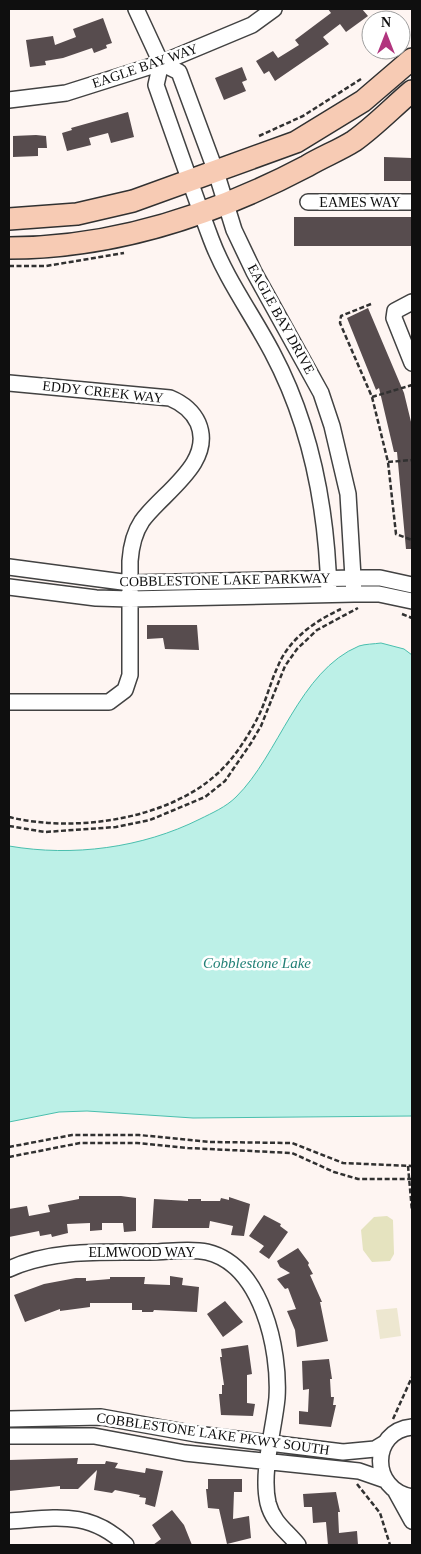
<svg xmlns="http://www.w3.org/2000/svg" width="421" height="1554" font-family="'Times New Roman',serif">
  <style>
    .green { fill: #e5e3bf }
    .pitch { fill: #ede7d0 }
    .water { fill: #bcf0e7; stroke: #4abfae }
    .building { fill: #574c4e }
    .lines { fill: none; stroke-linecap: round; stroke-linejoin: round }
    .street-casing { stroke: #424242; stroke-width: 18 }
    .secondary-casing { stroke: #313131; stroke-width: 24 }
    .path { stroke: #313131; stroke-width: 2.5; stroke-dasharray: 5 2.5; stroke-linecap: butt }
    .street { stroke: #fff; stroke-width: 15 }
    .secondary { stroke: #f7cbb4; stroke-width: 21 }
    .labels { text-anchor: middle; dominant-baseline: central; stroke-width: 5; stroke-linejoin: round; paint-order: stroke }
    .street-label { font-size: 14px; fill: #0f0f0f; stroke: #fff }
    .water-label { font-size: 15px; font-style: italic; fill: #228076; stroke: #fff }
  </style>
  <rect width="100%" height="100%" fill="#fef5f2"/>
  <path class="green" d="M387,1216l6,4 1,34 -4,7 -18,1 -9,-12 -2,-20 13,-13z"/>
  <path class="pitch" d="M397,1308l4,28 -21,3 -4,-29z"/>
  <path class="water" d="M381,643l23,6 8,6v461l-219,2 -106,-7 -28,1 -50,10v-276c64,11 133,2 191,-27 12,-6 26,-12 36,-22 43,-42 63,-126 123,-151 6,-2 15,-2 22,-3z"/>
  <path class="building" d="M328,9h34l6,7 -22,16 -6,-8 -17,13 6,7 -54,37 -6,-10 -5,3 -8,-13 17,-10 5,7 21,-13 -4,-5 36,-27z
    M103,18l9,25 -6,2 1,3 -13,5 -2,-5 -29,10 -18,3 1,4 -16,2 -4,-27 27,-4 2,9 21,-8 -3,-8z
    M242,67l5,13 -5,2 4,9 -22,9 -9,-22z
    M128,112l6,25 -23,6 -3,-10 -19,5 2,7 -24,6 -5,-18 10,-3 -1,-2z
    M36,135l10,1 1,12h-9v8l-25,1v-21z
    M384,157l28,1v23h-28z
    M294,217h118v29h-118z
    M368,308l36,85 8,33v123h-6l-9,-97h-3l-15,-64 -3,2 -29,-72z
    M147,625h50l2,25 -34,-1 -2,-11 -16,1z
    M79,1196h42l15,2v33l-12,1 -1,-9h-21v7l-12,1v-8l-23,1 1,9 -16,4 -1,-3 -11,2 -1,-5 -30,6v-28l18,-3 2,10 21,-4 -2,-7 31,-6z
    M229,1197l21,7 -6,32 -13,-1 2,-9 -23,-5 -1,7h-57l2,-29 34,2v-2h13v2h19l1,-3 8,2z
    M264,1215l17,9 -1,2 8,6 -19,27 -10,-7 5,-6 -15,-10z
    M298,1248l11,15 -1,2 5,9 -3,1 12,27h-2l8,39 -31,6 -2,-17 -8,-19 9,-2 -8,-21 -3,1 -8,-10 13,-6 -10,-6 -3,-6z
    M170,1276l13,2 -1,7 17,2 -2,25 -43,-2 -1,2h-11v-2h-10v-7h-42v4l-30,4v-2l-35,13 -11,-27 30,-11 32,-6h10v3l24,-2v-2h35l-1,7 26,1z
    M225,1301l18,21 -20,15 -16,-23z
    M248,1345l4,29 -5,1v28l8,1 -2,12 -32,-1 -2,-21h3v-9h2l-4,-28h2l-1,-8z
    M329,1359l3,20h-2l1,18h3l-1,8h3l-5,22 -32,-3v-13l9,1 1,-23 -6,1 -1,-29z
    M78,1458l-1,6h28l1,-3 12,2 -3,5 30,5 1,-5 17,3 -8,36 -10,-3 1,-6 -7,-1 1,-2 -25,-5 -3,3 -18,-3 3,-20 -19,19h-18v-3l-51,5v-31z
    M208,1479h34v13h-8l-1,27 16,-3 2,22 -24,6 -8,-35 -11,-1 -2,-19h2z
    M336,1492l4,20h-2l1,21 18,-2 1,14h-30l-2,-23 -13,1 -1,-16h-8l-1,-13z
    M172,1510l12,15 8,20h-39l8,-6 -9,-14z"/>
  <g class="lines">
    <defs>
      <path id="street" d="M136,9l25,54 18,9 37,100 18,58 20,42 67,121 11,33 16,68 6,100
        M161,63l-5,22c18,51 36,103 55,154 15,40 41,75 61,113 40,75 55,158 57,242
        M9,100l57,-7 95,-30 91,-38 22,-16
        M308,202h104
        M412,302l-17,9 -1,7 18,45
        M9,383l161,15c12,5 22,12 28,25 17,40 -36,70 -56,98 -8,12 -11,26 -12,40v114l-5,15 -16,12h-100
        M9,567l121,16 223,-5h27l32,7
        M9,587l87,11 34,1 224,-5h25l33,7
        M9,1269c43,-20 95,-17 141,-17 18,0 40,-4 57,0 55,13 73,98 70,146 -3,32 -16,74 -9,105 5,20 19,28 30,42
        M9,1419l92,-2 95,17 147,18 32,-3 10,-6
        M412,1427c-42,4 -42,63 0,70
        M9,1436h85l91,17 174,18 26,9
        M396,1492l16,29
        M9,1521c47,-3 80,-11 117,24"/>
      <path id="secondary" d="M9,219l68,-5 56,-13 163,-59 67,-41 49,-42
        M9,248c104,0 207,-34 298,-82 15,-9 33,-16 47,-25 21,-15 39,-34 58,-50"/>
    </defs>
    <use href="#street" class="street-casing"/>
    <use href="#secondary" class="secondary-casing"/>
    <path class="path" d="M259,136l44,-20 58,-37
      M9,266h37l78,-13
      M371,304l-30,12 -1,7 32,74 16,65 8,72 16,6
      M372,397l40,-12
      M388,462l24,-2
      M402,614l10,4
      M9,817c64,16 158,3 208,-43 16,-14 30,-36 40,-55 9,-17 13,-36 21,-53 11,-27 37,-45 63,-57
      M9,826l36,6 71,-5 34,-7 55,-23 20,-16 26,-38 10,-17 24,-60 12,-17 20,-19 41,-22
      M9,1147l63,-12h67l71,7 82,1 51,20 69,3
      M9,1157l71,-14h57l51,5 104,5 42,19 24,7h54
      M408,1166l4,45
      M393,1419l19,-42
      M357,1484l23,29 10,32"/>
    <use href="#street" class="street"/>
    <use href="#secondary" class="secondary"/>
  </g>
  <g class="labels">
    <g class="street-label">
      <text transform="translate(145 66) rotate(-19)">EAGLE BAY WAY</text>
      <text x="360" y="202">EAMES WAY</text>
      <text transform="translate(281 319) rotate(61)">EAGLE BAY DRIVE</text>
      <text transform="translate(103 392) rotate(6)">EDDY CREEK WAY</text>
      <text transform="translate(225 580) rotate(-1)">COBBLESTONE LAKE PARKWAY</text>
      <text x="142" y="1252">ELMWOOD WAY</text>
      <text transform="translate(213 1434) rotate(8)">COBBLESTONE LAKE PKWY SOUTH</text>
    </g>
    <g class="water-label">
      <text x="257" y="963">Cobblestone Lake</text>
    </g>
  </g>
  <rect width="421" height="1554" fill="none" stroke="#0f0f0f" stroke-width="20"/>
  <g transform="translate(386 35)"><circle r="24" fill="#ffffff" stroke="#9f9f9f"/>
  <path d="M0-4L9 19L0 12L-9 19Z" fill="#b1357e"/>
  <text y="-8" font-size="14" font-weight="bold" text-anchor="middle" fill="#0f0f0f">N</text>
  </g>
</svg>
